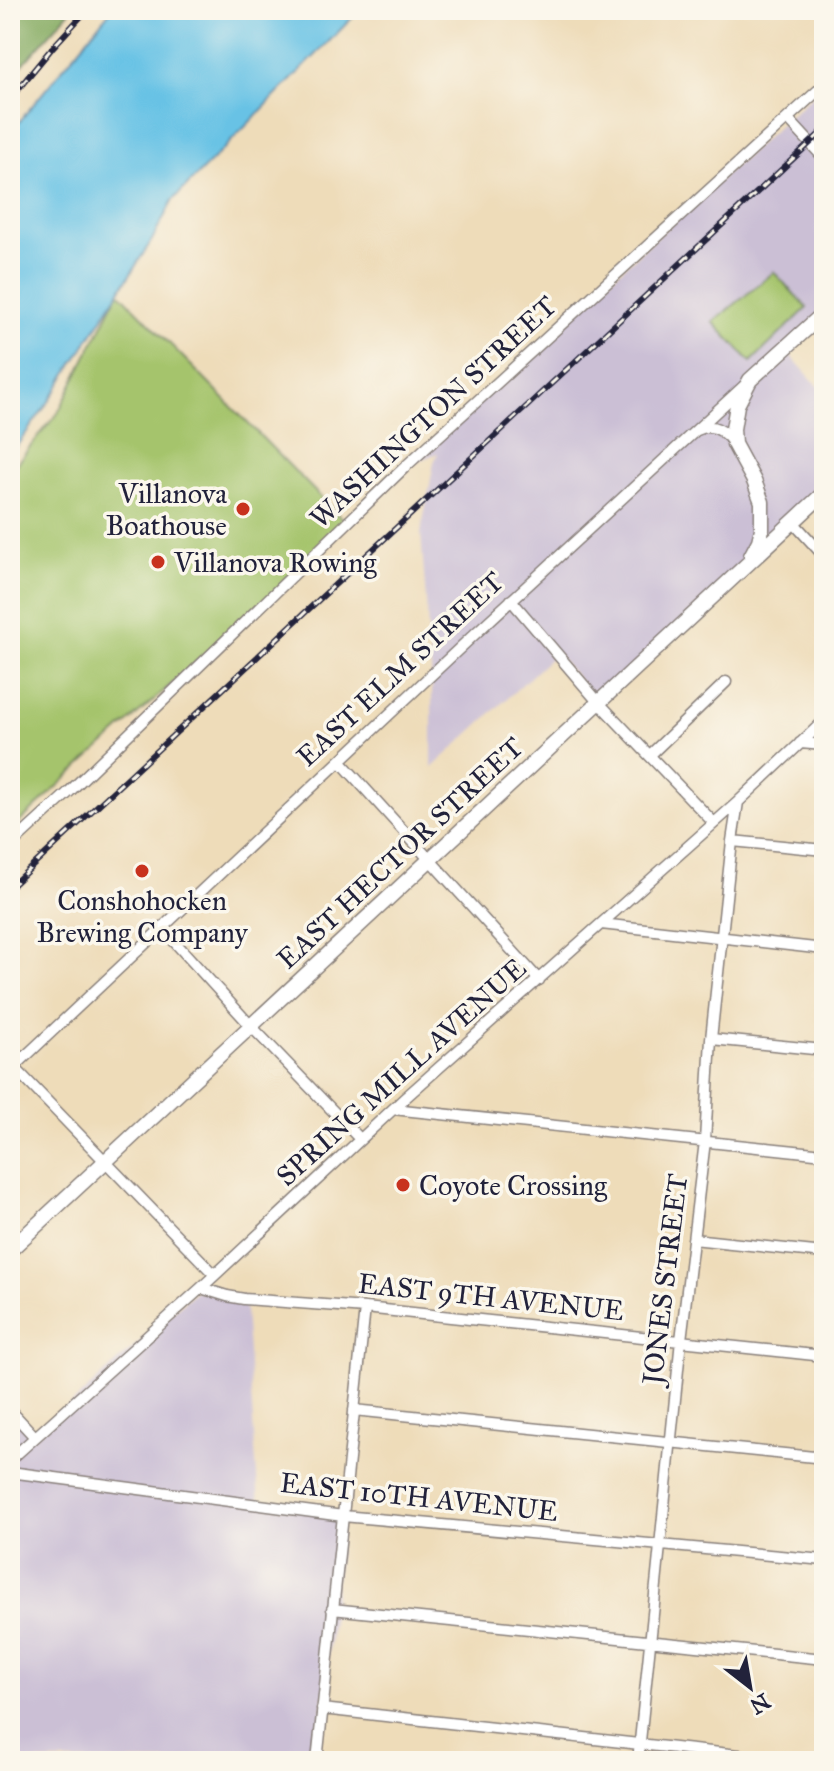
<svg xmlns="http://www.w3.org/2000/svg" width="834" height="1771" font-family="'IM FELL Great Primer',serif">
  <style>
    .industrial { fill: #cbbfd5 }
    .green { fill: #a5c46c; stroke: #647354; stroke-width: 2 }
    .forest { fill: #84aa60; stroke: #53664e; stroke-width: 2 }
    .water { fill: #67c2e5; stroke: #447290; stroke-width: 2 }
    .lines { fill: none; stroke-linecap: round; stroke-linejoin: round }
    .street-casing { stroke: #887f7a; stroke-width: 13 }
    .secondary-casing { stroke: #887f7a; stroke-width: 17 }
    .street { stroke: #fff; stroke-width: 10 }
    .secondary { stroke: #fff; stroke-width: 14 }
    .rail-casing { stroke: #22223b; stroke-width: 6 }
    .rail { stroke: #fbf7ec; stroke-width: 3; stroke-dasharray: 9; stroke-linecap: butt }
    .poi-dot { fill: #c8321e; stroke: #fbf7ec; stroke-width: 3 }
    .labels { text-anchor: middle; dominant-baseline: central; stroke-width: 7; stroke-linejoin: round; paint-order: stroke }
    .street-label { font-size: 28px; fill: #22223b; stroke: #fbf7ec }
    .poi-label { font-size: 28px; fill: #22223b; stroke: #fbf7ec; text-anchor: start }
  </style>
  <rect width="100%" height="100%" fill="#fbf7ec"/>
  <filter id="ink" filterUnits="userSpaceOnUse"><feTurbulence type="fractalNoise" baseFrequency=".0125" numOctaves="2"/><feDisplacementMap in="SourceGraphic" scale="16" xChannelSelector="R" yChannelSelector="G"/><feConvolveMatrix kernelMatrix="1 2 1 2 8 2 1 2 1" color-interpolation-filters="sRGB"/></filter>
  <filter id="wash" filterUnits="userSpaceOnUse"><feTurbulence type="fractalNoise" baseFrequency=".006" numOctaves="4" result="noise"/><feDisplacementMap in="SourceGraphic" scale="32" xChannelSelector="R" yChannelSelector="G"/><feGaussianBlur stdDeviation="1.8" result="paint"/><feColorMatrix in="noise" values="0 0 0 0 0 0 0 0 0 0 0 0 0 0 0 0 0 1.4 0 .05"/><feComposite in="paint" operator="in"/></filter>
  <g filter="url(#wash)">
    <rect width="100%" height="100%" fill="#eedcb9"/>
    <path class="industrial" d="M824,85v228l-39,36 39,44v100l-225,210 -43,-50 -124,115v-85l-11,-150 13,-71 4,-9 -32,13z
      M196,1291l48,5 15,209 84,11 -26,245h-307v-351l25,27z"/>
    <path class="green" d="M774,272l33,36 -56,54 -38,-40z
      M119,292l227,231 -81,78 -182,162 -73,68v-360l48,-58z"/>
    <path class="forest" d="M10,10h61l-61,69z"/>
    <path class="water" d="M111,10h249l-187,190 -21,40 -33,52 -71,111 -38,52v-321l17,-22z"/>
  </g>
  <g filter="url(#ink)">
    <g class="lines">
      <defs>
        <path id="street" d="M788,119l36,39
          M697,430c15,-8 27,0 36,13
          M793,522l31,34
          M511,600l88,103 115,120
          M800,743l24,2
          M650,755l76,-73
          M340,761l199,219
          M732,841l92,9
          M10,846l60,-55 336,-325 418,-381
          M601,924l223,25
          M162,928l89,98 109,113
          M711,1039l113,11
          M393,1109l431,45
          M693,1239l131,14
          M214,1274l-200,-207 463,-435 267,-246
          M201,1288l26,8 17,3 121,9 459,48
          M10,1410l25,27
          M354,1410l470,48
          M10,1460l191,-172 205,-191 332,-295 86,-81
          M10,1472l333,44 481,44
          M332,1609l492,50
          M322,1709l472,52
          M317,1761l48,-453
          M638,1761l43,-421 24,-199 6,-102 21,-198 6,-39"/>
        <path id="secondary" d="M751,556l8,-15 3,-12v-27l-8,-21 -20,-37 -1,-15 4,-24 13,-25 74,-67
          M10,1250l814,-757"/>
      </defs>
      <use href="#street" class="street-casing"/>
      <use href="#secondary" class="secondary-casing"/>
      <use href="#street" class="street"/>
      <use href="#secondary" class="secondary"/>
      <defs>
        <path id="rail" d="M10,99l42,-51 35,-38
          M10,887l814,-757"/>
      </defs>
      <use href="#rail" class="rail-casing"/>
      <use href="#rail" class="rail"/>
    </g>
  </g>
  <g class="poi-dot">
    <circle cx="243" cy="509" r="8"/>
    <circle cx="158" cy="562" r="8"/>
    <circle cx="142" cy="871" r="8"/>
    <circle cx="403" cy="1185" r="8"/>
  </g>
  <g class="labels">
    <g class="street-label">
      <text transform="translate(433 412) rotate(-43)">WASHINGTON STREET</text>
      <text transform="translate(400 669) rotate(-43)">EAST ELM STREET</text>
      <text transform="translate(400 853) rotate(-43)">EAST HECTOR STREET</text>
      <text transform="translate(401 1072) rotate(-42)">SPRING MILL AVENUE</text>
      <text transform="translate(665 1279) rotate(-83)">JONES STREET</text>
      <text transform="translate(491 1297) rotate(6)">EAST 9TH AVENUE</text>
      <text transform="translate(419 1497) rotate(6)">EAST 10TH AVENUE</text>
    </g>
    <g class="poi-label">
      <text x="227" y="493" text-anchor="end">Villanova<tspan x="227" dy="32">Boathouse</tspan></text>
      <text x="174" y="562">Villanova Rowing</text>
      <text x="142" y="900" text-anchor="middle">Conshohocken<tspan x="142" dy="32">Brewing Company</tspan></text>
      <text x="419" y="1185">Coyote Crossing</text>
    </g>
  </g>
  <rect width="834" height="1771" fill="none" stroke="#fbf7ec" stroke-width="40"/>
  <g transform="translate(750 1687) rotate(149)" stroke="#fbf7ec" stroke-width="6" paint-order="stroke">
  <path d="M0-6L14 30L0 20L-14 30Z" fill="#22223b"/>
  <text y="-12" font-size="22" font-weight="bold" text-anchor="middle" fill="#22223b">N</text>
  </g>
</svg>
